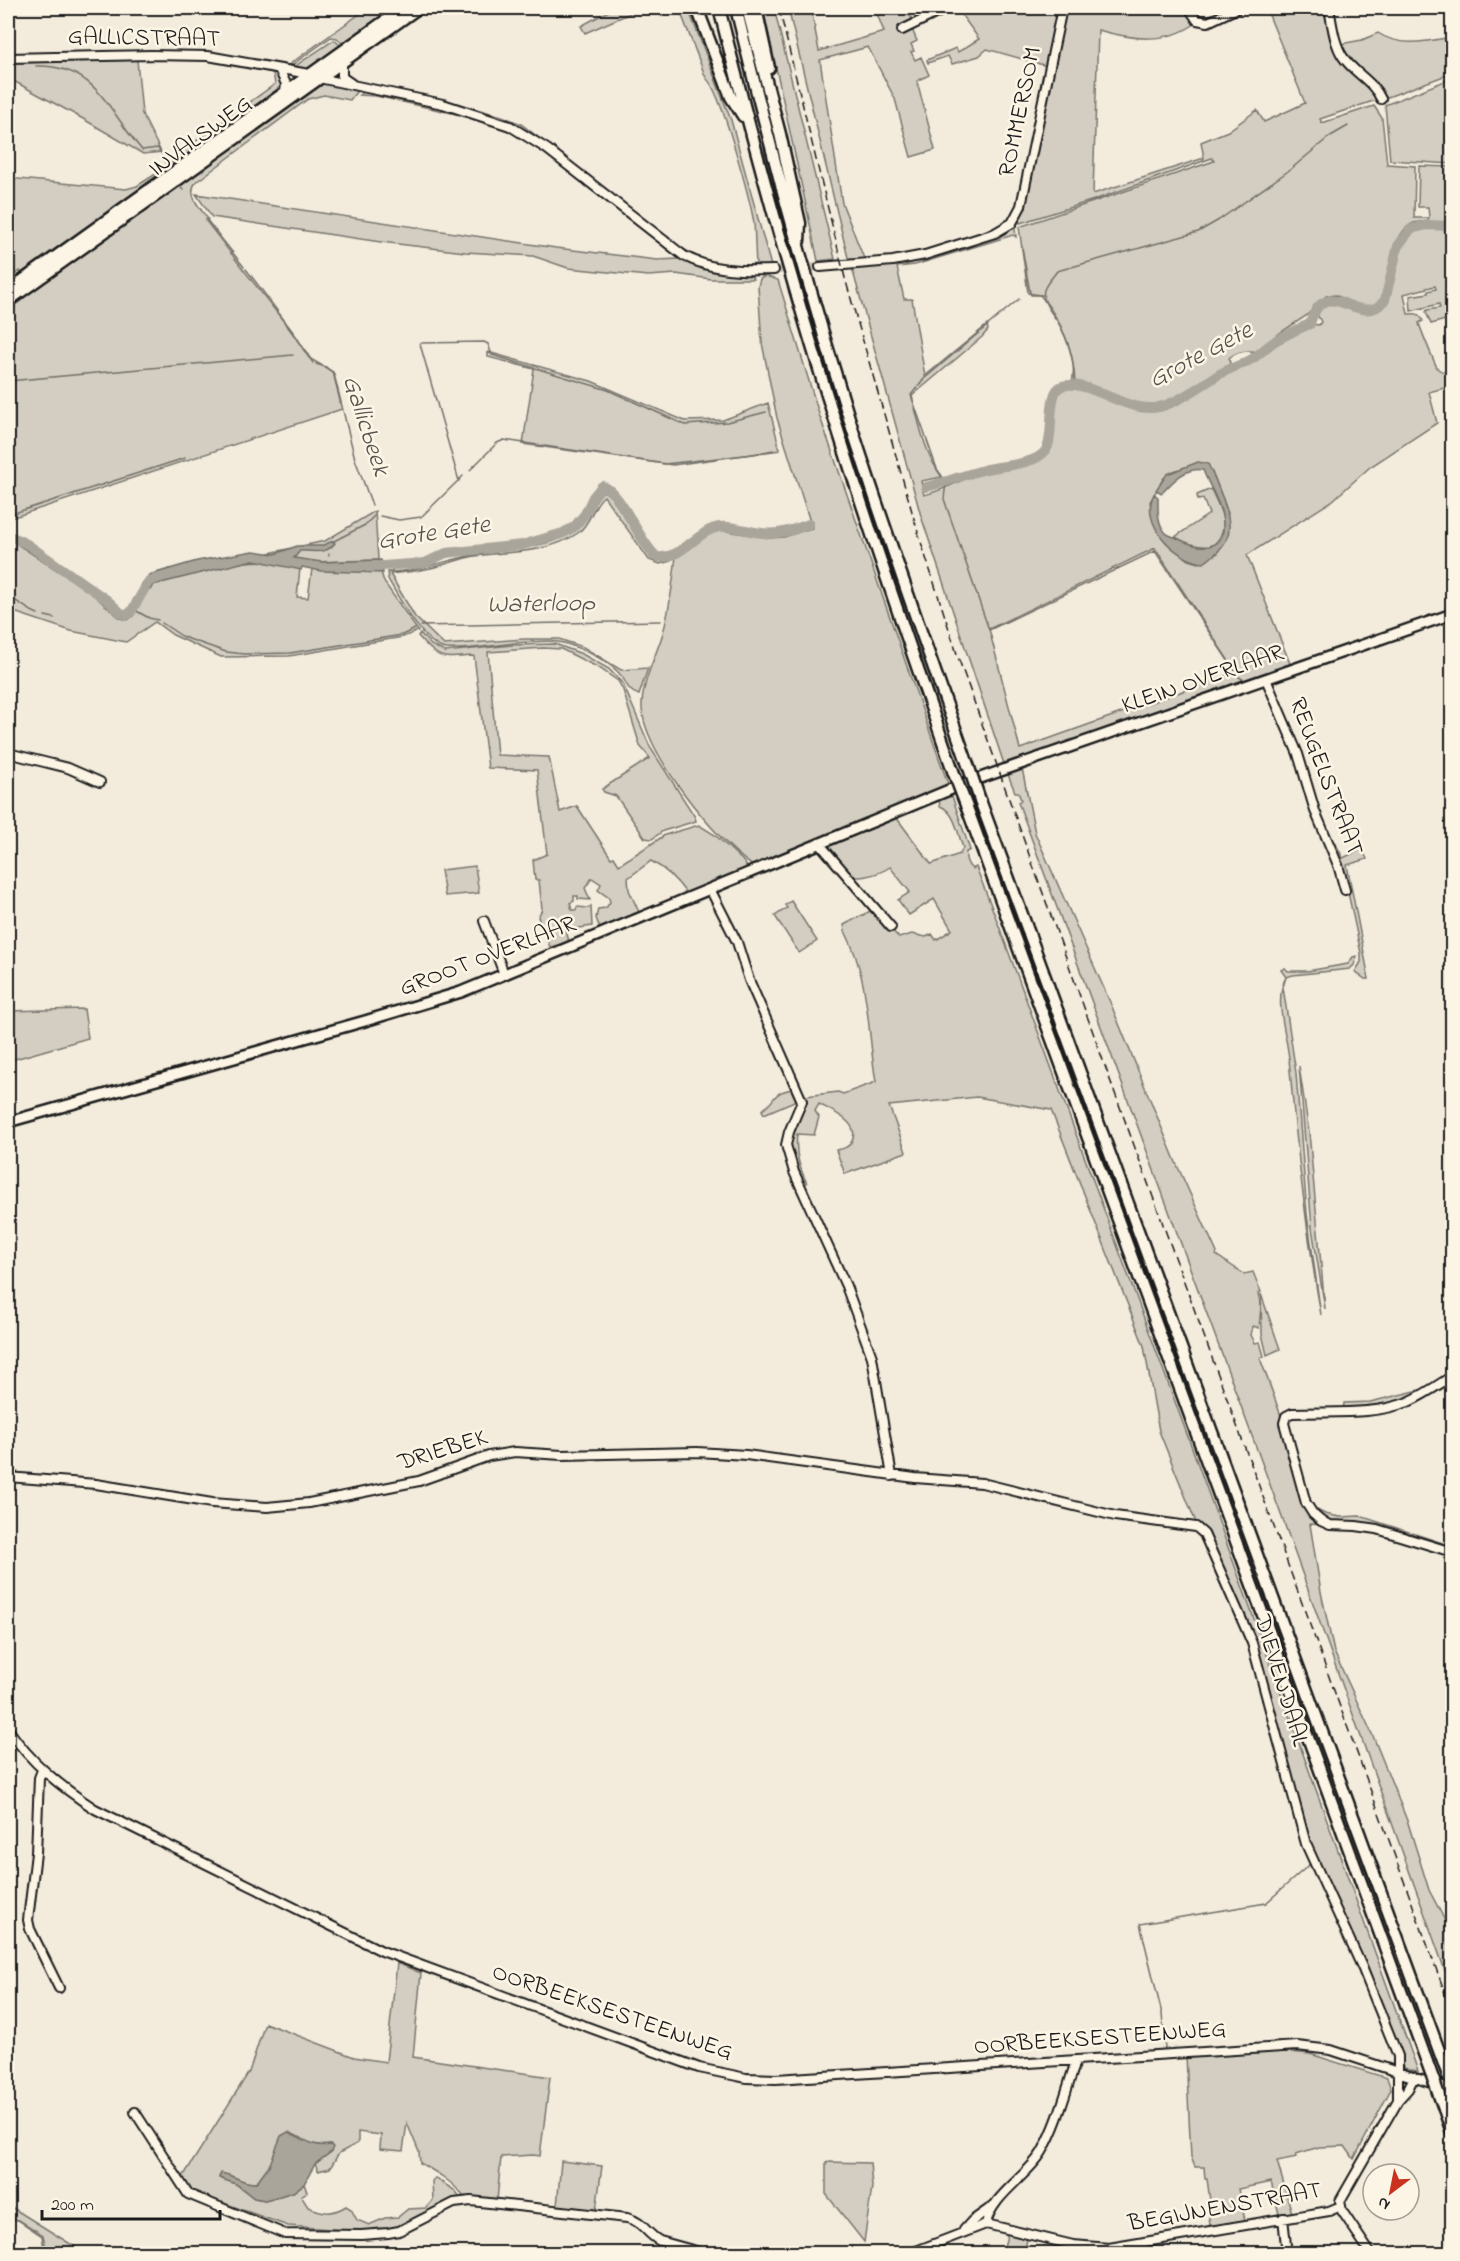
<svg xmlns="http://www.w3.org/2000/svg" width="1460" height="2261" font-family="'Indie Flower',sans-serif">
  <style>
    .green { fill: #d3cec1; stroke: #78756e; stroke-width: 1.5; fill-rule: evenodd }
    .water { fill: #aaa59b; stroke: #716e68; stroke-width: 1.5 }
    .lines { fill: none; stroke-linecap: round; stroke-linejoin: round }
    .stream { stroke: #716e68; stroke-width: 1.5 }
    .river { stroke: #aaa59b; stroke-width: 10 }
    .minor-tunnel { stroke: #c8c2b6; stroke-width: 8; stroke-dasharray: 8 4; stroke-linecap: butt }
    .minor-casing { stroke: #1c1c1c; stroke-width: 12 }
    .major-casing { stroke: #1c1c1c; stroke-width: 14 }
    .highway-casing { stroke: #1c1c1c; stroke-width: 15 }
    .minor { stroke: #fcf5e5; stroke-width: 8 }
    .major { stroke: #fcf5e5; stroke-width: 9 }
    .highway { stroke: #fcf5e5; stroke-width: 10 }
    .rail { stroke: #1c1c1c; stroke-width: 1.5; stroke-dasharray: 9 4.5; stroke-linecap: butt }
    .highway-bridge-casing { stroke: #1c1c1c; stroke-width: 15; stroke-linecap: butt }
    .highway-bridge { stroke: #fcf5e5; stroke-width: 10 }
    .labels { text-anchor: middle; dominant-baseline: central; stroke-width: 5; stroke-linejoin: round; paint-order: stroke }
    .street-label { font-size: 24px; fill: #1c1c1c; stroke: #fcf5e5 }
    .water-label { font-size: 26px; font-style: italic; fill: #55534f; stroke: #fcf5e5 }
  </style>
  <rect width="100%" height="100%" fill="#f3ecdd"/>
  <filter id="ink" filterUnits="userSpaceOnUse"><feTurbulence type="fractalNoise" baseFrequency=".0167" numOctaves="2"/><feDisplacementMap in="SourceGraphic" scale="12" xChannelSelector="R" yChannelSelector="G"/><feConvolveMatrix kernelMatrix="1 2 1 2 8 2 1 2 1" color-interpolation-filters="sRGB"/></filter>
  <g filter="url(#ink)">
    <path class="green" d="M368,8h25l-51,35 -5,-5 -6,-1 -39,28 -5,1z
      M614,8h28l-57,25 -4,-7z
      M679,8h9l43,112 40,146 -36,3 -42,-10 -166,-127 -24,-12 -53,-17 1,-1 51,14 19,8 152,118c27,19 52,27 83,22 -1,-14 -1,-28 -2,-41 -4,-23 -33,-133 -48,-145z
      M763,8h11l61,251 -17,2z
      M788,8h23l8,43 65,-19 -8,-21 8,-3h22l9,17 -4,2 6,14 -6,3 3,7 -3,1 4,8 6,-3 8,18 -12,6 18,69 -24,7 -16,-58 -27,-52 -48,13 22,143 23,58 -16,1z
      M972,8h36l1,3 18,-1 1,-2h31l-12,58 -60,-17 -8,7 -27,8 -4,-8 -20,7 -1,-3 29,-12 2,4 21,-13 -21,-29z
      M1066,8h120l10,15c-29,22 -66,16 -98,7l-5,164 111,-36 -3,-16 27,-11 29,-21 7,12 41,-19 -39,-95h61l11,44 27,27 14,20 -59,20 2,4 52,-17 8,12 5,46 28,2 -1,52h15l-1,-11h-10l1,-41 33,1v56c-11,0 -26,-3 -38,0 -22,7 -27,58 -32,77l-4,5 -12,3 -12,-4 -18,-9 -10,1 -20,20 -31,20 -17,16c-10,-2 -21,-1 -29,6l1,6 -47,29 1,6c13,-6 24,-15 37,-22 10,-7 24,-9 34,-16 14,-9 46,-41 64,-36l2,-3 -4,-8 8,-10 8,-2c11,3 23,12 35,11 36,-2 17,-69 47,-83 11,-5 26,-2 37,-1v89l-21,6 -5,-12 1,-2 13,-2 -1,-4 -28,7 -1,-15 18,-3v-2l8,-2 -1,-3 -31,8 4,20c9,-1 11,-1 15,7l-4,2c1,5 17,44 19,46 4,3 10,4 14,4v13l-23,6 8,31 -67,44 -38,34 -85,54 44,111 -287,98 -83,-248 -69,-248c45,-1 120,-15 159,-40l4,1 1,8 -3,-2 -98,30 -18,2 7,32h8l13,77 62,-51 1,5 -6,7 -70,59c7,27 13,59 30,81l-21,4 3,14c22,-5 42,-19 65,-24 20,-5 42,-2 58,-18 14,-14 -1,-56 17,-64v-6h11c-1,-33 -14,-63 -35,-88l-12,-2 -9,-66 195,-66 -2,-3 -118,42 -74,23 -2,-5zM1198,463h6l10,13 14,37 -10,40 -19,10 -10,-3 -23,-18 -13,-23 -3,-17 13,-23 8,-7zM1155,548l81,124 -216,77 -31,-120z
      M1378,33c22,15 50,8 74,4v36l-67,25 -12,-18 -21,-13 -12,-23 22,-4z
      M334,40l6,5 -34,25 -15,-1z
      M137,60l5,54 19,38 -18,2 -58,-34 -77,-42v-15z
      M226,60l51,11 6,14 -110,79 -3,-4 105,-76 -2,-11 -50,-10z
      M1452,78v86l-62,-4 -5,-55z
      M322,82l33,7 1,3 -6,8 -26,-5 -16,4 -112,83c-10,13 5,27 12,37l-2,2 85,110 18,27 24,14 9,37 -334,110v-209l14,-10 -1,-2z
      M365,90l124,29 42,21 158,122 28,10 33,2 3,5h-42l-35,-5 -28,2 -80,-8 -35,-12 -68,-4 -84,-10 -169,-25 -16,-23 360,54 101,12 22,-1 -135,-106 -31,-20 -30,-13 -107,-24 -17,-1z
      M168,166l1,2 -148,105 -1,-2 -12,9v-102l118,11 11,-3z
      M765,276l13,4 42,137 128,367 -195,82c-35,-23 -114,-119 -111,-162 1,-24 14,-48 21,-71 7,-24 10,-51 13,-77l33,-22 11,-4 50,8 14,-1 28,-9 -35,-110 -15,-75 -4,-57 2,-7z
      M488,352l103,29 94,40 38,-1 45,-17 12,47 -107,15 -150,-21 11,-75 -46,-12z
      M1211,489c4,10 11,21 12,32 1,7 -1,13 -5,19 -12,15 -29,4 -43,-3l34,-23 -6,-15 -5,1 -1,-5z
      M602,492h3l7,6 39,60 6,2 14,1 -11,3 -11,-4 -45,-64c-11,8 -13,27 -26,37 -30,21 -69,18 -103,23 -17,3 -32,10 -49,13 -12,3 -25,3 -36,5l25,43 29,28 80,-6h35l24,8 38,23 27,-2 -9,27c-15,-5 -10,-13 -21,-23 -12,-12 -31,-21 -48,-27 -13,-5 -27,-4 -41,-3 -19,0 -73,11 -87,6 -20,-7 -44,-51 -54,-69l-1,-7c31,0 56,-11 86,-17 29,-6 79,-7 103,-25 12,-9 16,-27 26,-38z
      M375,511l3,49 -65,2 -44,-9 56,-12z
      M8,538l81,53 31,27 8,2 5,-4 18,-33 76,-20 38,-2 35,7 -3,29 11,1 4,-29 69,3 3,10 34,49 -15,6 -114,19 -68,1 -48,-22 -18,-13 -29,20 -55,-11 -63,-21z
      M420,633l11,12 14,7 67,-7 43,-1 27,10 27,15 14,15 27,63 45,70 1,4 -33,10 -11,8 -7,-1 -29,-42 -12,-4 -2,-3 48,-31 -10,-12 -17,-56 -5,-9 -19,-13 -38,-19 -18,-1 -55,4 9,103 52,2 11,55 17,-6 34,52 3,-1 5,8 46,-30 34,-10 16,10 27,25 4,5v4l-60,24c-10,-14 -20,-24 -35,-32l-23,17 1,12 10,22 -39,17 -4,-11 2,-9 8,-1 4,-6 -1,-4 -11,-8 3,-6 -9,-6 -7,10 5,12 -12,-1v-3h-4v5l-4,2 2,7h4l1,-3 12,1 2,-2 1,20 -26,4 3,12 -19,5 -12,-30 4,-8 -3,-29h-4l-2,-20 14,-6 -10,-84 -49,-2 -14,-112c-32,2 -33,6 -56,-20z
      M1022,768l13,65 75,169 67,163 40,88 -1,2 28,19 9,-2 8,20 -3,1 3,14 -2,21 -6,-2 -2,9 4,8 5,-1 4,14 -4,2 21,58v5l25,89 16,15 -12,-1 11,68 13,60 39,84 35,87 21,67 23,44v56l-169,-470 -265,-718 3,-2 -3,-8h-3l-8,-20z
      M952,796l18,54 -4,2c-1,6 1,13 6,17l4,-2 20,51 195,527 227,626 -13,-2 -37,-94 -59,-129 -51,-188 -61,-133 -38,-94 -15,-85 -93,-236 -74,-13 -88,9 17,46 -61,22 -9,-24c6,-1 13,-2 16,-9 9,-19 -21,-30 -33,-37l-4,7 4,6 -5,18 -17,-1c-2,19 2,33 10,49l-3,2 2,5 -13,-26 -5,-24 18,-44 32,-4 5,2 33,-12c-9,-53 -6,-102 -31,-151l-1,-6 30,-16 25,29 13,-4 14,3 6,-3 4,6 16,-10 -18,-31 -25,16 -11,-15 12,-8 -20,-25c-9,6 -25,11 -37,10l-29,-30 72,-30 35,47 29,-10 3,-6c-5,-14 -8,-37 -23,-42l-1,-6z
      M1335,842l8,16 19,-9 5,10 -20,6 22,114h-4l-10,-7 6,-10v-9l-18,-84 -11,-25z
      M475,866l4,27 -34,3 -4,-26z
      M791,901l26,40 -18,12 -24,-37 12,-8 -2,-3z
      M1357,956l-3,9 -4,4 -57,6 -7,2 -3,10 13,86 11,141 14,101c-15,-86 -25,-170 -32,-256 -2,-25 -16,-59 -3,-82l-5,-7 4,-2 3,3h19l41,-7 5,-7z
      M84,1009l4,29 -80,23v-50z
      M1299,1066l10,66 16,177 -13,-81z
      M792,1089l7,10 -35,15 -2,-4c15,-9 8,-17 30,-21z
      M1261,1294l19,55 -13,6 -5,-21z
      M1432,1387l-40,17 -49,6 1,-7 26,-1z
      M1311,1507l14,7 15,3 20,-1 92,30v4l-94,-28 -25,1 -11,-6z
      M397,1963l24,10 -8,84 137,20 -10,79 -7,-1 -32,2 -4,44 -34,-5c-11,-15 -27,-24 -43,-33l-1,-11 -12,-29 -4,28 -23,-2 1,-14 -23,-3v11l-19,10 -9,15 -12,3 -3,-7 16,-12 -1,-7c-12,2 -20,0 -30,-8l-30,27 -14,19c-14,1 -22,-9 -35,-9l-2,3 17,7 18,14 11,2 28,-8 11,-8 3,8 -6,4 7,11c15,6 24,8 38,-1l5,3 6,11 12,5 16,-7 13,-1 10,-8 18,-1 7,-8 -1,-19 3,-3 19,12 6,8 -73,35 -99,-7 -98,-35 -9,-11 68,-108 16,-49 89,34 32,5z
      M1279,2051l31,3 77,24 4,11 -37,70 -9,-13 -26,1 -23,7 1,3 -20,4 15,52 -13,1 -8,-32 -33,7 7,31 -35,6 -2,-18h3l-4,-29h-2l-1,-12h-9l-4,-10 -5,-102z
      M561,2161l41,5 -6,45 -39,-4z
      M826,2162l44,1 2,24 -8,55 -38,-48z
      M8,2205l77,48h-38l-4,-18 -24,-15 -11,-2z
      M1008,2232l19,6 -2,15 -23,1z"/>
    <path class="water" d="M1198,462l10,2c6,11 10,23 15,35 11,31 9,44 -19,64 -29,-3 -65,-40 -50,-69l4,3c0,12 -1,26 7,35 3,4 8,4 12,6 19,10 49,17 46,-16 -1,-17 -14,-36 -20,-52 -17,-4 -31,12 -41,23l-6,-3 11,-16z
      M333,541l2,2c-10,13 -21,7 -35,8l-6,7 28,4 59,-2 2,13 -62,-2 -19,-4 -1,3 -48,-10 -100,25 -3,5 -9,-5 8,-10 48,-14 56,-10 22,3 22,-8h24z
      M288,2132c15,6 25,16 42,13l3,2 -2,5 -16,12 -11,20 -11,8 -13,4 -15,4 -11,-2 -18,-14 -17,-6 2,-5c13,2 22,11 35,10l14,-19 11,-28z"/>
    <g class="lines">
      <path class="stream" d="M36,66c61,-2 73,47 106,84l16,-2 3,5
        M162,156l5,10
        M181,188l2,2
        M206,219l38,48
        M1022,247l8,46 1,2h13
        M246,269l50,67 17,27
        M1019,299l-95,80 -13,16 26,74 9,13 -2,17 45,131 166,-79 84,126 5,3
        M316,364l10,3 8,7 21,85 17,46
        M8,381l285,-26
        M1071,386c7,-20 -3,-45 -12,-62 -6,-10 -18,-22 -15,-34 2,-7 9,-13 13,-19l141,-39 21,-12 72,-51 38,-32 19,-11
        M470,470l27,-27 7,-3 161,24 89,-10 19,-4
        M459,481l-39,-137 1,-1 63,-1 4,2 4,11 116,35 77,35 42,-3 39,-10
        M8,515l177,-57
        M380,516l19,4 22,-3 42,-41
        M332,542l33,-17 9,-9
        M329,555v-1
        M8,598c11,2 18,12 30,16
        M133,609l16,9 9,2
        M45,616l9,2
        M162,623l21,14 43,15 19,2 45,-1 112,-18 13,-6
        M421,626l240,-5
        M1165,2048l-3,-34 -22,-90 126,-21 44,-39
        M8,2219l10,1 24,16 3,18"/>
      <path class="river" d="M926,487c19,-4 37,-12 57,-17 17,-5 52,-4 63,-20 9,-13 0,-59 16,-64 27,-8 66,29 97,21 18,-4 40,-20 56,-30 11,-8 25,-11 37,-18 9,-6 16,-14 25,-19 11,-6 22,-12 33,-16 16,-55 50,8 75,-24l13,-54 13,-17 16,-4 25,1
        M8,535l19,9 80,56 14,13 6,2 4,-3 18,-31 7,-2
        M368,567l57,-4 21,-10 76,-8 41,-12 11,-6 11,-13 8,-17 9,-11c19,4 37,57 55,71 25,3 39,-26 62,-30 11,-2 25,3 36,5 20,4 36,-1 54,-8"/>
      <path class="minor-tunnel" d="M774,270l46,-3"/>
      <defs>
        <path id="minor" d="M958,8h1
          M1189,8l8,12 11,2 30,-14
          M1329,8c3,15 5,36 14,49 12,17 30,24 38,42
          M902,30l45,-22
          M8,58l143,-3 57,1 101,18
          M342,61v16l10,7
          M279,69l7,15 -1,8
          M319,78l124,26 67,22 37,23 137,107c29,15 57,15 90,14
          M820,267l73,-6 32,-6 70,-22 17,-10 9,-17 41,-198
          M1266,679l32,75 17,57 23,54 7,25
          M8,753l60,15 32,14
          M819,843l72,84
          M710,889l27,53 12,38 53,121 -13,31 -3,13 8,27 52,114 26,71 20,119
          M484,921l20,53
          M1452,1376c-14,9 -28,19 -44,26 -36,14 -78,9 -116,11l-6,3 -2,7 22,80 7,11 8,7 9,4 26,1 21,3 75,23
          M8,1477l88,7 116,19 55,4 42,-4 110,-22 70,-25 26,-4 47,3 135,-3 49,3 169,23 67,5 133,33 81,11 8,7 48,109 54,201 56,123 36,89v44
          M8,1729c23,34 53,58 87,80l287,142 317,117 47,10 30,1 521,-33 34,4 121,40
          M42,1770l-3,8 -3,75 -8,67 2,9 29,59
          M135,2112l53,82 97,40 76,1 27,-2 11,-2 55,-28 17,-2 156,17c17,4 19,16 33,23l47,13
          M1283,2218l4,36
          M986,2224c5,-28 41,-47 56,-72 16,-28 24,-61 34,-91
          M964,2230l8,-9 17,-12
          M908,2254l78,-30 87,21 36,3 220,-37 12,-5
          M1371,2254l-29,-43 -2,-10 58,-101 10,-11 6,-12"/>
        <path id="major" d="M8,1122l357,-101 96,-29 505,-209 486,-169"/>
        <path id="highway" d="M697,8l34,89 12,19
          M719,8c35,140 74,280 118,419 36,116 77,230 116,344
          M736,8c34,142 73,283 117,423 36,112 76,223 115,334
          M747,8l33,126 20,89 -1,18
          M756,8l13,60
          M8,291l395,-283
          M8,301l410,-293
          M980,800l472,1286
          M966,805l461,1257
          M1444,2109l8,23"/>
      </defs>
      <use href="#minor" class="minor-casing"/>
      <use href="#major" class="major-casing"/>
      <use href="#highway" class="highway-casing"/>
      <use href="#minor" class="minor"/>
      <use href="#major" class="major"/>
      <use href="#highway" class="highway"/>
      <path class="rail" d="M779,8l66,270 74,258 39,121 151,420 343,935"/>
      <defs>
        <path id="highway-bridge" d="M968,765l12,35
          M953,771l13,34
          M1427,2062l17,47"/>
      </defs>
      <use href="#highway-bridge" class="highway-bridge-casing"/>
      <use href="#highway-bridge" class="highway-bridge"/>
    </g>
  </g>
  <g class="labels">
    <g class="street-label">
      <text transform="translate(144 39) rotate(1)">GALLICSTRAAT</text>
      <text transform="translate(1021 112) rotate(-78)">ROMMERSOM</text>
      <text transform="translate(201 137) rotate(-36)">INVALSWEG</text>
      <text transform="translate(1203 680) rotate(-19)">KLEIN OVERLAAR</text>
      <text transform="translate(1325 777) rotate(69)">REUGELSTRAAT</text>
      <text transform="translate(488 957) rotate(-21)">GROOT OVERLAAR</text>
      <text transform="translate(443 1451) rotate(-17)">DRIEBEK</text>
      <text transform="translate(1280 1681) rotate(73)">DIEVENDAAL</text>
      <text transform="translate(612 2013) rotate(19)">OORBEEKSESTEENWEG</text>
      <text transform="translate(1100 2039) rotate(-4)">OORBEEKSESTEENWEG</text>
      <text transform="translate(1225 2208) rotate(-10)">BEGIJNENSTRAAT</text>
    </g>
    <g class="water-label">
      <text transform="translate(1201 356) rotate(-28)">Grote Gete</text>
      <text transform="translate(365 426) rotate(72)">Gallicbeek</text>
      <text transform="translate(434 534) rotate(-9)">Grote Gete</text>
      <text transform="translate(541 605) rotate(-1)">Waterloop</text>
    </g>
  </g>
  <rect width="1460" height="2261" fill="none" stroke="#fcf5e5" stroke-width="30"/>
  <rect x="15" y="15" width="1430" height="2231" fill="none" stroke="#1c1c1c" stroke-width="2" filter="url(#ink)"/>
  <g transform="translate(1391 2192) rotate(212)"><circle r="28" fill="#fcf5e5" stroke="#a29e95" stroke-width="1.5"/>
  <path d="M0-4.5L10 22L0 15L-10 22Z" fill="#c8321e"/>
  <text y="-9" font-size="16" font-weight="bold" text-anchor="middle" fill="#1c1c1c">N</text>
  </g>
  <path d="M42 2210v9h178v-9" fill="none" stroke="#1c1c1c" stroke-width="3"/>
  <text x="51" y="2210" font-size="18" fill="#1c1c1c" stroke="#fcf5e5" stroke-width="4.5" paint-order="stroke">200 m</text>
</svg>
